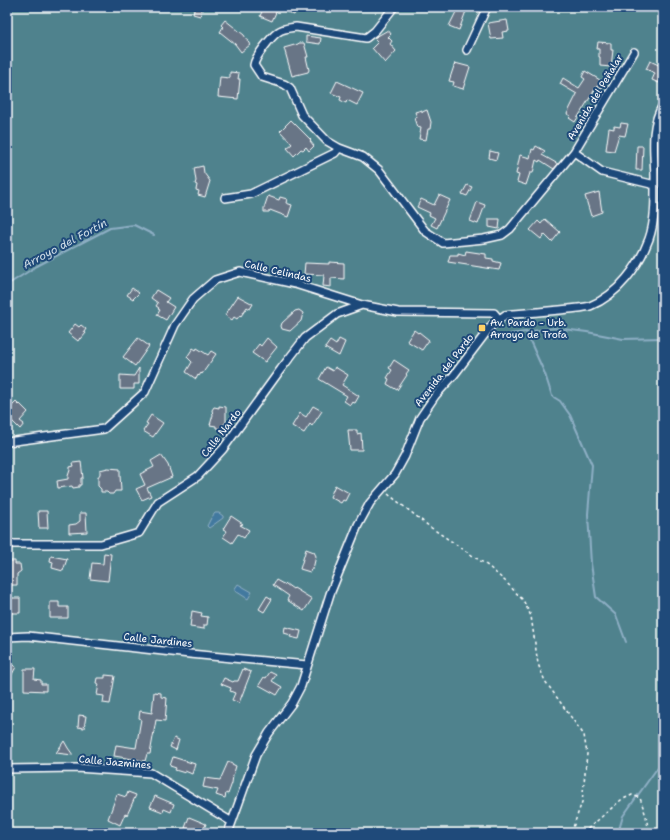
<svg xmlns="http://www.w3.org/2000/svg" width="670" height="840" font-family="'Shantell Sans',sans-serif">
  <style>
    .green { fill: #50828d; stroke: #a8c0c6 }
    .water { fill: #42799f; stroke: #8eafc5 }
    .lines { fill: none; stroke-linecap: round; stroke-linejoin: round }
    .stream { stroke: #8eafc5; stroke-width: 2 }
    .building { fill: #677486; stroke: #fff }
    .minor-casing { stroke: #fff; stroke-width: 10 }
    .path { stroke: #fff; stroke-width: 1.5; stroke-dasharray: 3 3; stroke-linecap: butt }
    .minor { stroke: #1f4a7a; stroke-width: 7 }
    .poi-dot { fill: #ffd166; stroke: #1f4a7a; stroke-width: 1.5 }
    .labels { text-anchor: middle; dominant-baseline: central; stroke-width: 4; stroke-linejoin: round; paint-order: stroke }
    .street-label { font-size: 10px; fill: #fff; stroke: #1f4a7a }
    .poi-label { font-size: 10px; fill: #fff; stroke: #1f4a7a; text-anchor: start }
    .water-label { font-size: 11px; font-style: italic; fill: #d0dee7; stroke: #1f4a7a }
  </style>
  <rect width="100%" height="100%" fill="#35577e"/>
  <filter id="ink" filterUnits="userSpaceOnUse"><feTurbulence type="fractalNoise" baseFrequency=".025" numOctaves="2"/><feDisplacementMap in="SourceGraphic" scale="8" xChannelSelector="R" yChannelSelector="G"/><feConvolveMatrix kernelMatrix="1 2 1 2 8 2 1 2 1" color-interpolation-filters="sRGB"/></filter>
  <g filter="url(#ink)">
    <path class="green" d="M7,7h656v826h-656z"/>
    <path class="water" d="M215,513h4l4,3v2l-14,10 -2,-2 4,-8z
      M238,584l14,8 -4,7 -14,-9z"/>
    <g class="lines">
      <path class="stream" d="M7,285l30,-19 73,-38 24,-3 20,10
        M526,332l19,42 7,22 8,5 10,14 22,50 -4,49 3,50 5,33 20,18 10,27
        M510,334l45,-6 32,4 36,7 40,-1
        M618,833l5,-17 40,-56"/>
    </g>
    <path class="building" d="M195,7h8l-3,9 -7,-2z
      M264,7h33l-3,8 -16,-7 -6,13 -12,-5z
      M458,8l8,3 -7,19 -10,-4z
      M225,20l19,15 6,10 -9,7 -6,-8 -15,-12 3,-5 -2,-2z
      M507,20l2,11 -7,1 1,6 -12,1 -3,-16z
      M388,30l3,4 -3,3 4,4 -2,3 6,7 -11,12 -13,-15 6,-6 -4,-4z
      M306,36l15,2 -1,6 -14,-2z
      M598,42l13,1v7h2l-2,17 -11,-1v-9h-1v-8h-2z
      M299,43h5l4,14h-2l3,13 -1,2 -16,4 -8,-28 14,-4z
      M650,61l13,6v8l-4,8 -7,-3 3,-7 -9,-4z
      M455,63l15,4 -7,22 -10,-3 1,-4 -5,-1z
      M585,71l20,12 -3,5 -5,-2 -22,36 -6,-4 2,-2 -4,-2 10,-20 -17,-10 3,-6 16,10 6,-9 -3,-2z
      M230,72l9,1 -1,6h2l-2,20 -20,-2 2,-20 10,1z
      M337,81l26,12 -6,12 -10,-5 -1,3 -6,-3 1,-3 -10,-4z
      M422,110v2l5,-2 4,12 -1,7h-2l-2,11 -7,-1 2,-11 -4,-1 -3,-9 3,-1 -2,-5z
      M291,120l20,20 -1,1 4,5 -5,5 -3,-4 -3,3 -2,-1 -7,7 -7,-8 5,-4 -12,-13z
      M621,123l7,1 -3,12 -6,-1 -5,16 -8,-1 3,-22 5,1v-3l6,1z
      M536,146l9,5 -3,4 16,9 -4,5 -14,-9 -1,2 -3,-2 -3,13h-3l-4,12 -9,-3 2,-7 -3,-1 4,-19 10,3 2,-9 2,1z
      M637,146h6l-1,24h-6z
      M490,151l8,2 -2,7 -7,-2z
      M203,166l1,7 6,8 -5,16 -7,-2 1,-4 -3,-1 1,-5 -2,-1 1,-3 -2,-13z
      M467,185l5,2 -5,9 -5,-2z
      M599,192l3,20 -11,4 -6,-20z
      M439,195l11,5 -13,28 -6,-3 4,-7 -6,-3 1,-2 -13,-6 4,-8 13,6z
      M268,196l11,4 1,-3 7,2 -1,4 6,2 -4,12 -18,-7 -1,2h-5v-4z
      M477,202l8,3 -7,19 -8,-3z
      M489,219h11l-1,10 -10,-2z
      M545,219l15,13 -8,10 -8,-8 -3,5 -11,-9 8,-9 3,3z
      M466,251l20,3v4l7,1v2l8,2 -2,7 -51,-8 2,-7h8v-2l7,2z
      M329,262l15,1v16l-13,-1v9l-8,-1 1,-11 -20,-1 1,-11 24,1z
      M132,288l7,5 -6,6 -6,-4z
      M156,290l13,8 -3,4 8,5 -8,13 -9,-5 3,-5 -2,-1 1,-1 -3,-2 2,-3 -7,-5z
      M238,296l15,8 -3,5 -3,-2 -6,9 -1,-1 -3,4 -3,-2 -2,3 -7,-5z
      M299,310l4,3 -2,8 -11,10 -8,-2 -1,-3 1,-3 13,-12z
      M75,324l4,3 2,-2 5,4 -2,3 2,1 -5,6 -1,-1 -2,3 -10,-8z
      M414,330l4,3 1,-1 10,8 -7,10 -15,-9z
      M138,338l11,8 -14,20 -12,-9z
      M267,338l10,9 -12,15 -13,-9 7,-9 2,2z
      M339,339l6,3 -6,14 -14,-8 5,-7 6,4z
      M193,348l3,2 1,-2 11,7 3,-4 5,3 -14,20 -1,-1 -2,3 -1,-1 -2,4 -10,-7 6,-10 -5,-5z
      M394,360l15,10 -3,4 1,1 -10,15 -10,-6 2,-5 -2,-1 5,-8 -3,-2z
      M326,367l7,4 2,-4 13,8 -6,10 17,11 -4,7 -3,-1 -2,3 -6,-4 3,-5 -28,-17z
      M139,368v16h-5v5h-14v-14l14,1z
      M16,402l3,3 1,-1 8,8 -8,9 4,3 -4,5 -13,-13v-5z
      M219,406l7,1v15l-3,3v4l-7,-1v-2l-6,-1 3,-10 -1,-5 2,-3 5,1z
      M313,406l9,5 -10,15 -2,-2 -6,9 -12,-7 8,-13 6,4z
      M151,415l12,8 -10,14 -10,-6 5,-7 -2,-1z
      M348,430h9v4l4,-1 1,17h-12z
      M161,455l7,10 4,12 -25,11 4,8 -9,4 -6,-11 9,-4 -5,-11 14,-7 -3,-6z
      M81,462l2,16h-2v7h-2v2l-6,1 -1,-2 -14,2 -1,-7 11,-2v-3l2,-6v-3l4,-1 -1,-3z
      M108,468l12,1v6l1,16h-6l-2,3h-4l-2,-2h-6v-3l-3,-3v-9l2,-3v-4z
      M335,485l14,8 -4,8 -2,-1 -2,3 -11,-6z
      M38,511h9l1,17h-9z
      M80,513h6l1,19 -18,1v-8l7,-1 4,-3z
      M231,516l12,8 -3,1 9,5 -5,8 -6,-4 -6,9 -9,-6 4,-6 -4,-2z
      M306,549l8,3 2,4 -3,13h-2l-1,3 -10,-3z
      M104,553l7,1 -3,27 -18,-2 2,-16 11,1z
      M51,556l16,3 -4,12 -11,-3 1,-6 -3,-1z
      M7,561h8v3h5l1,7 -4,3v11h-10z
      M276,580l9,5 1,-1 7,5 1,-1 18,11 -8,12 -17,-11 2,-4 -16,-11z
      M267,596l5,3 -8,13 -5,-3z
      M7,598h13v15h-13z
      M50,602h9v5h9v11h-18z
      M192,611l10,2 -1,3 7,1 -1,8h-3v4l-14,-2z
      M285,627l16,4 -2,8 -9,-2 1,-2 -7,-2z
      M7,662l9,5 -9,16z
      M24,669h11l-1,10 7,1v4h5v7l-22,-1z
      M243,669l8,3 -12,31 -7,-3 3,-7 -5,-2 1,-3 -10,-4 3,-6 9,4 1,-1h4z
      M270,672l6,3 -4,6 10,6 -5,8 -18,-10 5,-8 2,1z
      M105,675l10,1 -5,28 -7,-1 1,-7 -7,-1 2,-11 -3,-1 1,-5h8z
      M154,692l7,1v4l6,1 -2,23 -9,-1 -6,34h-3l-2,7 -31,-5 2,-11 20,3 5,-29 -2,-1 1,-7 12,2z
      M79,715l7,1 -2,12 -6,-1z
      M174,738l5,2 -3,10 -6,-3z
      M64,741l4,7 5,7 -17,-2z
      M173,757l22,7 -3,10 -7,-3v2l-10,-3 1,-2 -6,-2z
      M228,762l8,4 -3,10 -1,7 -4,11 -2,-1 -1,5 -9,-3 2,-5 -15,-3 2,-9 15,2z
      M128,792l8,3 -9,20 -2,-1 -5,11 -12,-6 9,-25 9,3z
      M155,796l19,8 -3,8 -7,-3 -1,3 -13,-5z
      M189,817l17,7 -4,9h-7l-10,-5z"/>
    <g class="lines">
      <defs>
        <path id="minor" d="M394,7l-19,24 -9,7 -70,-11c-7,1 -13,1 -18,5 -7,5 -23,25 -24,33l8,12 22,7 6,4 12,27 25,26 12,7 24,9 16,13 46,61 18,12 41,-4 18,-4 8,-6 64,-77 60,-100
          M467,50l20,-43
          M574,152l28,20 53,13
          M225,198l26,-4 84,-41 4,-5
          M7,442l97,-13 41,-37 30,-67 18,-26 22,-19 25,-8 55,12 67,21 36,7 96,1 5,6
          M7,544h94l38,-11 19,-31 40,-26 25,-27 58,-80 24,-31 32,-24 25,-9
          M7,637l21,-1 162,18 117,11
          M7,769l70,-1 74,5 81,49
          M228,833l28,-78 13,-22 23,-30 9,-17 29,-92 28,-69 12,-22 25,-29 10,-18 15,-38 15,-22 19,-21 38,-50 13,-10 7,-1c19,-1 38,-3 57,-5 7,-1 15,-1 21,-3 28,-11 49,-40 59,-67 7,-20 6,-43 6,-63 -1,-25 -5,-50 8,-71"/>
      </defs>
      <use href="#minor" class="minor-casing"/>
      <path class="path" d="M663,302l-4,15 4,6
        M388,494l42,33 58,39 17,15 18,19 8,16 7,48 7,17 39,54 3,19 -5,48 -11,31
        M583,833l38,-33 11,-5 8,3 6,18 3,17"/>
      <use href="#minor" class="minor"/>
    </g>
  </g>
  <rect class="poi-dot" x="478" y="324" width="8" height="8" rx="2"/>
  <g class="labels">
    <g class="street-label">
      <text transform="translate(595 97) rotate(-59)">Avenida del Peñalar</text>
      <text transform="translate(278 271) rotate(13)">Calle Celindas</text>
      <text transform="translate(444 370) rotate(-52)">Avenida del Pardo</text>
      <text transform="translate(221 433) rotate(-52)">Calle Nardo</text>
      <text transform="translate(158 640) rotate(6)">Calle Jardines</text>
      <text transform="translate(115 762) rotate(5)">Calle Jazmines</text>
    </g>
    <g class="poi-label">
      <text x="490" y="322">Av. Pardo - Urb.<tspan x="490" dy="12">Arroyo de Trofa</tspan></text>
    </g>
    <g class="water-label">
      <text transform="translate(65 244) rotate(-28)">Arroyo del Fortín</text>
    </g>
  </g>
  <rect width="670" height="840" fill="none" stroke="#1f4a7a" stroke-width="24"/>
  <rect x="12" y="12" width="646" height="816" fill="none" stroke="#fff" stroke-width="1.5" filter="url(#ink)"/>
</svg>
